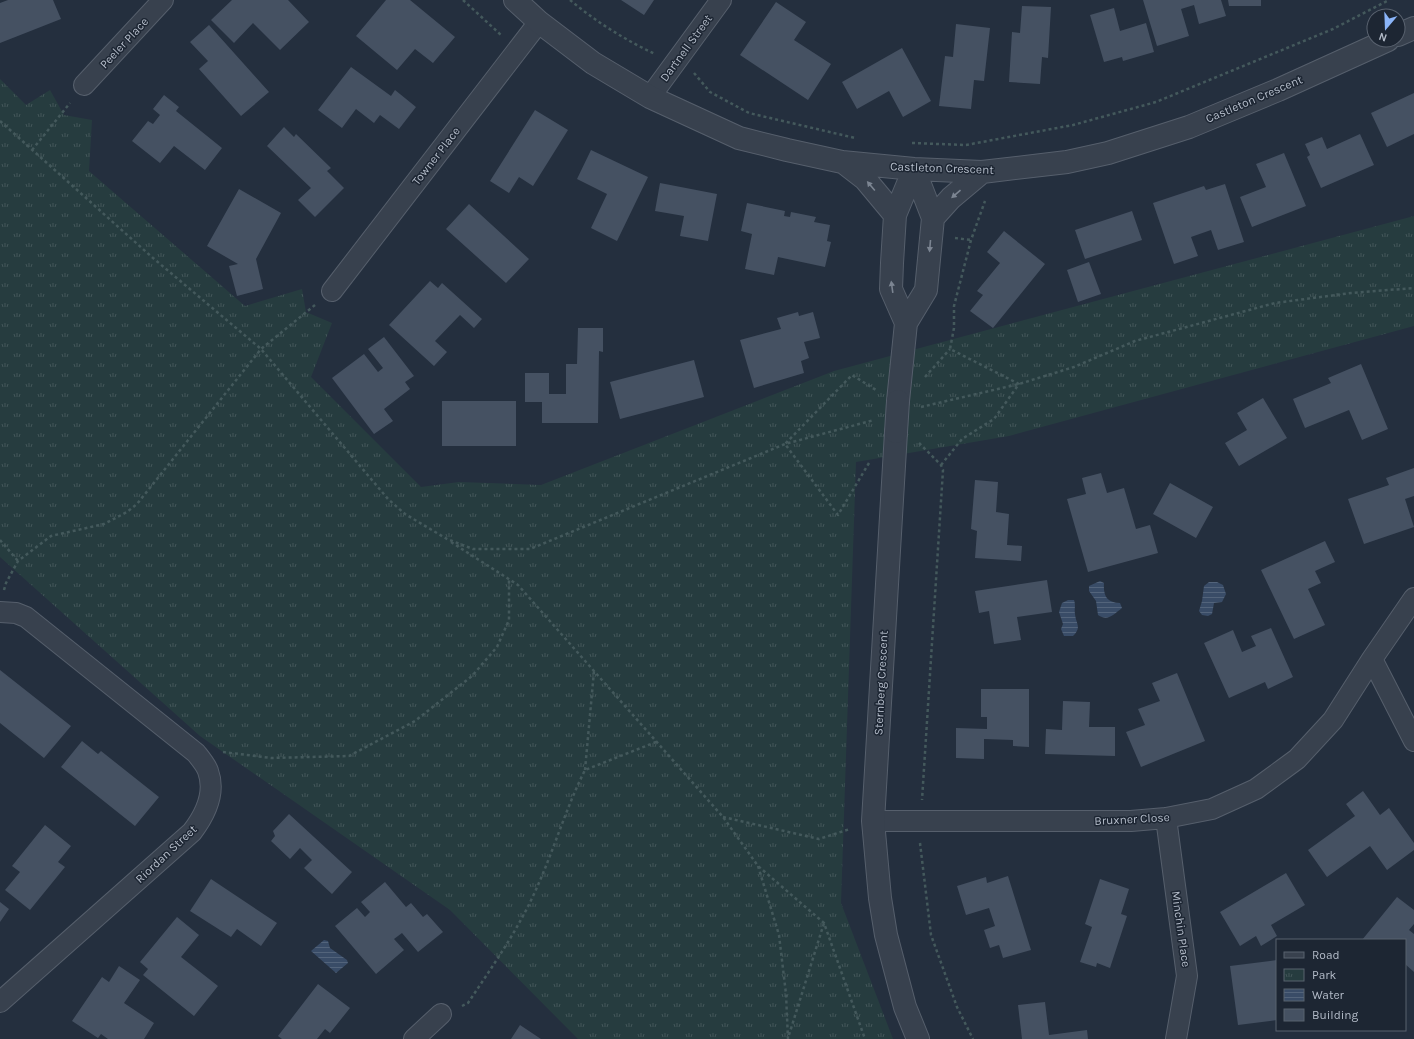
<svg xmlns="http://www.w3.org/2000/svg" width="1414" height="1039" font-family="Karla,sans-serif">
  <style>
    .park { fill: url(#park-tufts) }
    .water { fill: url(#water-rules) }
    .building { fill: #455162 }
    .lines { fill: none; stroke-linecap: round; stroke-linejoin: round }
    .minor-casing { stroke: #565f6c; stroke-width: 22 }
    .tertiary-casing { stroke: #565f6c; stroke-width: 24 }
    .path { stroke: #44595c; stroke-width: 2.5; stroke-dasharray: 3 3; stroke-linecap: butt }
    .minor { stroke: #38414e; stroke-width: 20 }
    .tertiary { stroke: #38414e; stroke-width: 22 }
    .tertiary-bridge-casing { stroke: #565f6c; stroke-width: 24; stroke-linecap: butt }
    .tertiary-bridge { stroke: #38414e; stroke-width: 22 }
    .oneway { fill: #7c8592 }
    .labels { text-anchor: middle; dominant-baseline: central; stroke-width: 3; stroke-linejoin: round; paint-order: stroke }
    .street-label { font-size: 12px; fill: #b4bcc9; stroke: #1d2633 }
  </style>
  <defs>
    <pattern id="park-tufts" width="24" height="20" patternUnits="userSpaceOnUse"><rect width="24" height="20" fill="#263c3f"/><path d="M3 7l-1-3M5 7V3M7 7l1-3M15 17l-1-3M17 17v-4M19 17l1-3" fill="none" stroke="#435659"/></pattern>
    <pattern id="water-rules" width="6" height="5" patternUnits="userSpaceOnUse"><rect width="6" height="5" fill="#394c67"/><path d="M0 2.5h6" fill="none" stroke="#53647b"/></pattern>
  </defs>
  <rect width="100%" height="100%" fill="#242f3e"/>
  <path class="park" d="M0,79l26,26 24,-15 14,25 28,5 -3,51 156,135 57,-17 4,23 26,11 -21,54 110,110 38,-5 82,3 293,-114 580,-155v110l-405,110 -153,26 -15,441 52,136h-315l-128,-129 -250,-174 -200,-179z"/>
  <path class="water" d="M1100,581l4,2c-1,13 3,20 16,20l2,5c-8,6 -14,14 -24,7l-2,-14 -7,-10v-5z
    M1209,582h8l6,3 3,9 -4,8 -8,1 -2,11 -4,2 -6,-1 -3,-4 3,-10 2,-15z
    M1068,600h6c2,6 0,8 1,14 1,10 7,13 -2,22h-9l-3,-7 2,-5 -4,-12 3,-9z
    M324,940l4,1 2,7 17,12 1,3 -12,10 -25,-22z"/>
  <path class="building" d="M8,0h45l8,19 -61,24v-40z
    M232,0h56l21,22 -29,28 -27,-27 -19,20 -23,-23z
    M386,0h24l45,37 -22,26 -18,-14 -18,21 -41,-34z
    M621,0h33l-10,15z
    M1143,0h78l5,16 -27,8 -5,-19 -13,4 8,27 -32,10z
    M1228,0h33v6h-32z
    M776,2l30,20 -12,18 37,24 -23,36 -68,-45z
    M1022,6l29,1 -3,51 -6,-1 -2,27 -31,-2 3,-50 8,1z
    M1114,8l6,23 26,-8 8,29 -31,9 -1,-4 -18,5 -14,-47z
    M956,24l34,4 -6,53 -10,-1 -3,29 -32,-3 6,-50 8,1z
    M209,25l60,67 -28,24 -42,-47 9,-8 -18,-19z
    M902,48l29,53 -28,16 -14,-26 -32,18 -15,-27z
    M351,67l40,29 4,-6 21,17 -17,22 -19,-14 -6,8 -18,-14 -14,19 -24,-18z
    M1414,93v41l-27,13 -16,-34z
    M164,95l15,12 -3,4 46,37 -17,22 -31,-24 -14,17 -28,-22 16,-20 5,3 7,-9 -7,-6z
    M535,110l33,20 -35,56 -14,-9 -10,16 -19,-12z
    M284,127l10,10 2,-3 35,34 -4,3 17,17 -29,29 -17,-17 13,-12 -44,-42z
    M1360,134l14,31 -53,23 -14,-31 3,-2 -5,-11 17,-7 5,12z
    M591,150l57,27 -31,64 -26,-13 16,-34 -30,-15z
    M1284,153l22,53 -54,21 -12,-30 26,-10 -10,-23z
    M660,183l57,11 -9,47 -28,-5 4,-20 -29,-5z
    M1225,184l19,58 -26,8 -7,-20 -20,7 7,19 -24,8 -21,-61 51,-17 2,4z
    M239,189l42,24 -25,46 7,30 -26,7 -8,-30 9,-2 -31,-18z
    M747,203l38,8 -1,5 6,1 1,-5 25,5 -2,5 16,3 -3,16 4,1 -6,25 -47,-10 -4,18 -29,-6 7,-35 -11,-3z
    M469,204l60,55 -23,24 -60,-54z
    M1132,211l10,29 -57,19 -10,-29z
    M1004,231l41,33 -52,64 -23,-17 13,-16 -6,-4 23,-28 -13,-11z
    M1089,262l12,32 -23,8 -11,-32z
    M430,281l8,7 4,-5 40,36 -8,9 -14,-13 -25,26 12,11 -13,14 -45,-41z
    M798,312l1,4 14,-4 7,26 -16,4 5,16 -8,3 3,12 -50,15 -14,-48 41,-11 -4,-11z
    M578,328h25v24l-4,-1 -1,72h-56v-21h-17v-29h24v21h17v-30h11z
    M384,337l30,39 -9,6 5,7 -26,20 9,12 -19,13 -42,-56 32,-24 14,18 5,-4 -15,-19z
    M694,360l10,37 -84,22 -10,-37z
    M1361,364l27,65 -26,11 -13,-30 -44,18 -12,-29 38,-16 -3,-5z
    M1263,398l24,40 -48,28 -14,-23 22,-13 -10,-17z
    M442,401h74v45h-74z
    M1414,468v28l-9,3 9,28 -50,17 -16,-45 41,-14 -3,-7z
    M1101,473l6,20 17,-5 12,41 14,-4 8,28 -70,19 -21,-73 19,-5 -4,-16z
    M975,480l23,2 -2,30 13,2 -2,31 15,1 -1,15 -46,-3 2,-27 -6,-2z
    M1170,483l43,24 -17,31 -43,-24z
    M1325,541l10,21 -20,9 6,12 -13,6 17,36 -31,14 -33,-69z
    M1047,580l5,32 -35,5 4,23 -27,4 -5,-33 -10,2 -4,-22z
    M1271,628l22,49 -25,12 -3,-7 -36,16 -25,-55 29,-13 9,22 14,-6 -5,-10z
    M0,670l71,56 -27,32 -44,-35z
    M1177,673l28,68 -64,26 -15,-35 19,-7 -7,-16 22,-8 -8,-18z
    M981,689h48v58l-16,-1v-6l-29,-1v20l-28,-1v-30l31,1v-12h-6z
    M1063,701l27,1 -1,25h26v29l-70,-2 1,-25 16,1z
    M82,741l16,13 3,-3 58,46 -24,29 -74,-59z
    M1363,791l17,24 9,-7 25,35v7l-27,20 -17,-24 -43,31 -19,-27 47,-34 -9,-12z
    M289,814l63,58 -20,22 -28,-26 8,-8 -12,-12 -10,11 -19,-18 4,-5 -2,-5z
    M45,825l26,21 -13,16 7,5 -35,43 -25,-20 15,-18 -8,-6z
    M1286,873l19,32 -34,20 6,11 -16,10 -5,-10 -16,10 -20,-34z
    M1008,876l23,74 -28,8 -4,-13 -9,3 -6,-18 11,-4 -6,-18 -23,7 -9,-29 29,-9 1,6z
    M211,879l66,44 -16,23 -24,-17 -6,8 -41,-26z
    M1100,879l29,10 -8,25 6,2 -17,52 -13,-5 -1,4 -16,-5 12,-35 -7,-3z
    M385,882l21,25 5,-4 12,14 4,-3 16,18 -25,20 -16,-19 -8,6 10,11 -28,24 -41,-48 22,-18 8,9 5,-5 -9,-10z
    M1397,897l17,13v14l-5,6 5,4v38l-9,-8v-24h-43z
    M0,902l9,7 -9,13z
    M177,917l22,18 -18,22 37,29 -24,30 -51,-41 5,-6 -8,-7z
    M1277,960v60l-39,5 -8,-59z
    M119,966l21,14 -16,23 30,20 -10,16h-36l-7,-5 -3,4 -26,-17 30,-44 7,5z
    M318,984l32,24 -20,25 -5,-4 -8,10h-35l-4,-3z
    M1045,1002l4,33 38,-5 1,9h-66l-4,-34z
    M520,1025l21,14h-30z"/>
  <g class="lines">
    <defs>
      <path id="minor" d="M84,85l79,-85
        M650,97l71,-97
        M332,291l207,-269
        M0,612l16,1 10,4 170,136c4,5 10,12 12,18 8,22 -3,44 -16,61l-192,170
        M1372,659l42,82
        M1166,818l21,158 -11,63
        M873,821h258l35,-3 46,-9 44,-20 41,-30 36,-39 39,-61 42,-61
        M414,1039l27,-25"/>
      <path id="tertiary" d="M515,0l24,22 54,41 57,34 89,41 48,12 55,12 72,7 68,3 85,-10 41,-9 81,-26 89,-37 110,-50
        M1398,35l16,-7
        M843,162l22,17 30,36
        M933,218l18,-20 31,-26
        M906,323l-15,-34 1,-26 3,-48 19,-46
        M898,401l8,-78 20,-33 7,-72 -19,-49
        M896,432l-23,389 7,77 6,37 19,72 13,32"/>
    </defs>
    <use href="#minor" class="minor-casing"/>
    <use href="#tertiary" class="tertiary-casing"/>
    <path class="path" d="M463,0l38,35
      M570,0c25,21 55,40 85,54
      M694,73l16,19 39,21 106,25
      M0,121l153,137 108,91 127,150 17,15 42,25 26,10h57l255,-105 89,-24
      M912,143l54,2 107,-20 83,-23 177,-73 56,-29
      M32,150l38,-47
      M955,238l16,2
      M925,377l25,-28
      M921,407l98,-23 55,-17 61,-26 140,-38 76,-10 63,-5
      M919,443l22,22 2,5 -21,330
      M869,463l-31,52 -53,-71 67,-69 24,15
      M941,465l21,-26 32,-20 25,-35 -69,-35 4,-21v-22l17,-66 14,-39
      M0,540l18,21
      M451,542l67,43 205,232 35,49 66,57 41,116
      M4,590l2,-7 12,-22 33,-25 53,-12 23,-12 10,-8 124,-155 54,-44
      M223,752l48,6 78,-2 66,-35 57,-45 25,-29 12,-27v-41
      M585,770l9,-99
      M723,817l96,22 31,-10
      M920,843l11,92 26,72 16,32
      M758,866l21,69 7,59 2,45
      M462,1006l6,-3c24,-36 48,-70 66,-109 19,-41 31,-84 51,-124l71,-28
      M789,1035l35,-112"/>
    <use href="#minor" class="minor"/>
    <use href="#tertiary" class="tertiary"/>
    <defs>
      <path id="tertiary-bridge" d="M896,432l2,-31"/>
    </defs>
    <use href="#tertiary-bridge" class="tertiary-bridge-casing"/>
    <use href="#tertiary-bridge" class="tertiary-bridge"/>
  </g>
  <defs><path id="oneway-solid" d="M-6-.8H1V-3.2L6.5 0L1 3.2V.8H-6Z"/></defs>
  <g class="oneway">
    <use href="#oneway-solid" transform="translate(871 186) rotate(-130)"/>
    <use href="#oneway-solid" transform="translate(956 194) rotate(139)"/>
    <use href="#oneway-solid" transform="translate(930 246) rotate(95)"/>
    <use href="#oneway-solid" transform="translate(892 287) rotate(-98)"/>
  </g>
  <g class="labels">
    <g class="street-label">
      <text transform="translate(124 43) rotate(-47)">Peeler Place</text>
      <text transform="translate(686 48) rotate(-54)">Dartnell Street</text>
      <text transform="translate(1254 99) rotate(-23)">Castleton Crescent</text>
      <text transform="translate(436 156) rotate(-52)">Towner Place</text>
      <text transform="translate(942 168) rotate(2)">Castleton Crescent</text>
      <text transform="translate(881 683) rotate(-87)">Sternberg Crescent</text>
      <text transform="translate(1132 819) rotate(-3)">Bruxner Close</text>
      <text transform="translate(166 854) rotate(-43)">Riordan Street</text>
      <text transform="translate(1181 929) rotate(82)">Minchin Place</text>
    </g>
  </g>
  <rect x="1276" y="939" width="130" height="92" fill="#1d2633" stroke="#59626f"/>
  <rect x="1284" y="952" width="20" height="6" fill="#38414e" stroke="#59626f"/>
  <text x="1312" y="959" font-size="12" fill="#b4bcc9">Road</text>
  <rect x="1284" y="969" width="20" height="12" fill="url(#park-tufts)" stroke="#59626f"/>
  <text x="1312" y="979" font-size="12" fill="#b4bcc9">Park</text>
  <rect x="1284" y="989" width="20" height="12" fill="url(#water-rules)" stroke="#59626f"/>
  <text x="1312" y="999" font-size="12" fill="#b4bcc9">Water</text>
  <rect x="1284" y="1009" width="20" height="12" fill="#455162" stroke="#59626f"/>
  <text x="1312" y="1019" font-size="12" fill="#b4bcc9">Building</text>
  <g transform="translate(1386 28) rotate(199)"><circle r="19" fill="#1d2633" stroke="#59626f"/>
  <path d="M0-3L7 15L0 10L-7 15Z" fill="#8ab4f8"/>
  <text y="-6" font-size="11" font-weight="bold" text-anchor="middle" fill="#b4bcc9">N</text>
  </g>
</svg>
